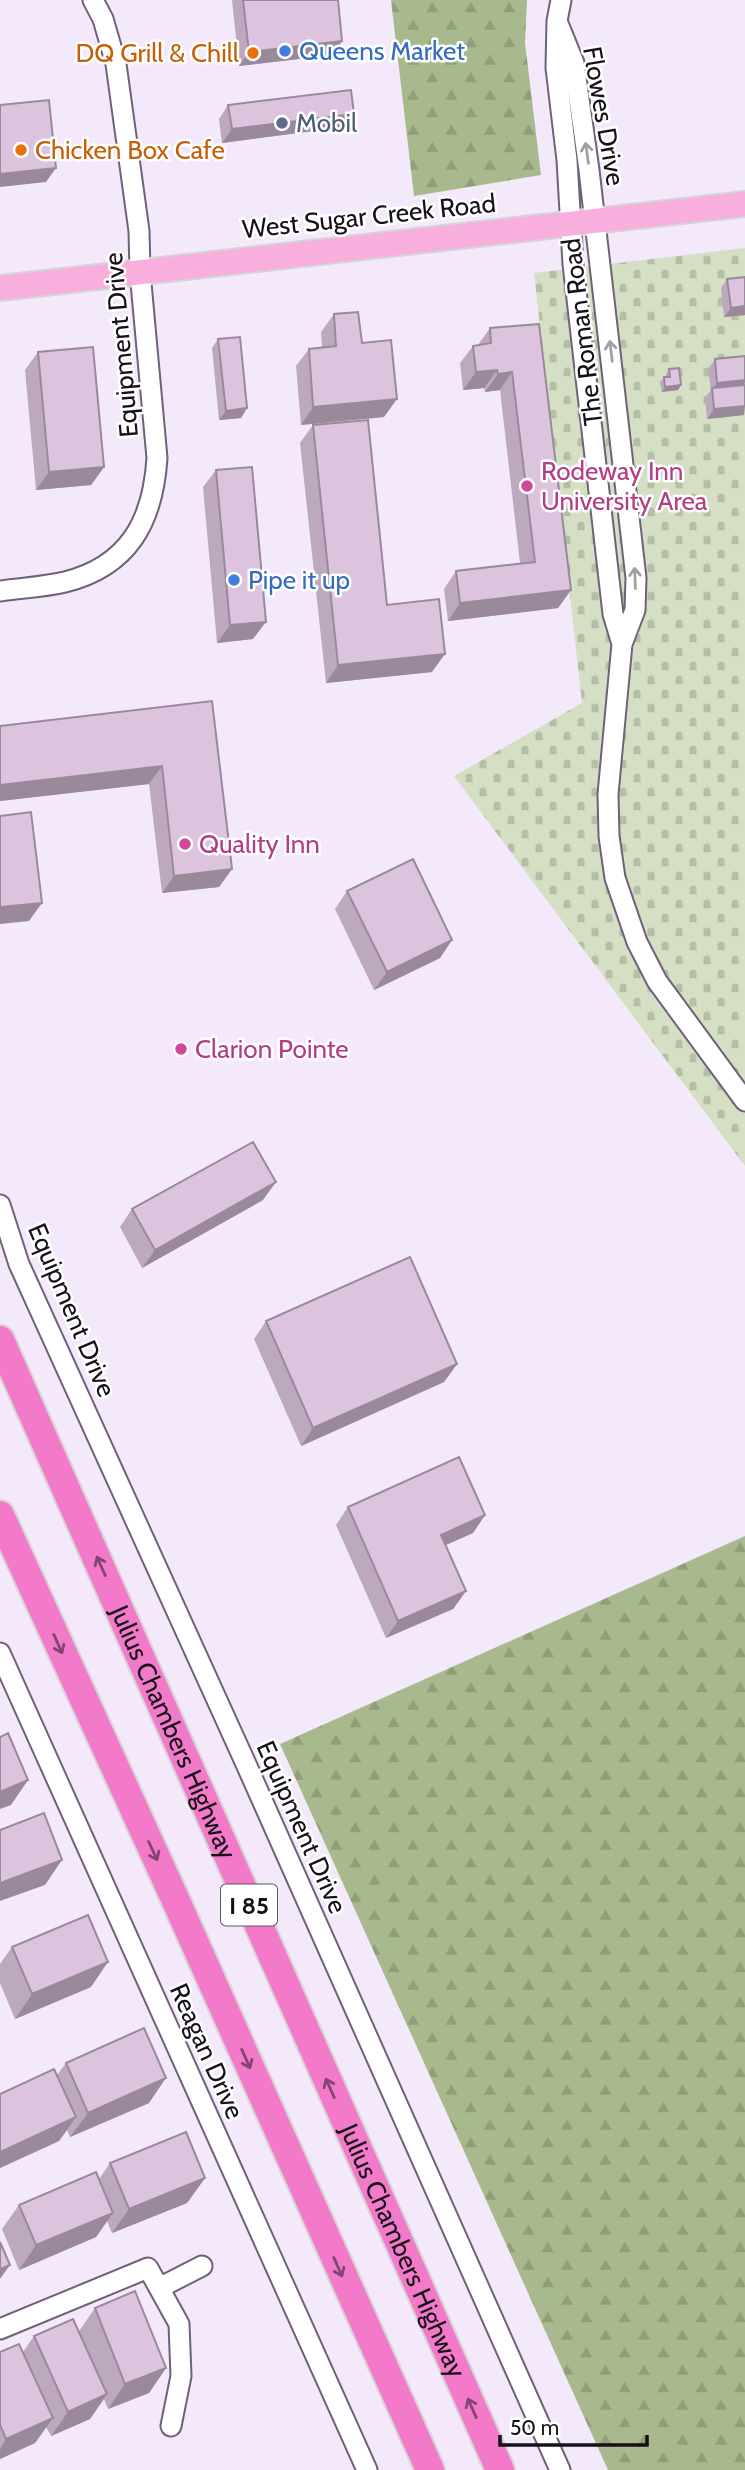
<svg xmlns="http://www.w3.org/2000/svg" width="745" height="2470" font-family="Cabin,sans-serif">
  <style>
    .forest { fill: url(#forest-firs) }
    .cemetery { fill: url(#cemetery-stones) }
    .lines { fill: none; stroke-linecap: round; stroke-linejoin: round }
    .minor-casing { stroke: #70617b; stroke-width: 23 }
    .major-casing { stroke: #d5d4d6; stroke-width: 28 }
    .highway-casing { stroke: #d5d4d6; stroke-width: 32 }
    .minor { stroke: #fff; stroke-width: 19 }
    .major { stroke: #f8afde; stroke-width: 24 }
    .highway { stroke: #f37ac8; stroke-width: 28 }
    .wall { fill: #bda9bf }
    .shaded-wall { fill: #9a899b }
    .building { fill: #dcc4de; stroke: #9a899b; stroke-width: 2 }
    .oneway { stroke: #a29fa3 }
    .oneway2 { stroke: #844571 }
    .shop-dot { fill: #3f7fe0; stroke: #fff; stroke-width: 2.5 }
    .food-dot { fill: #e8710a; stroke: #fff; stroke-width: 2.5 }
    .service-dot { fill: #5c6f8a; stroke: #fff; stroke-width: 2.5 }
    .hotel-dot { fill: #d1479c; stroke: #fff; stroke-width: 2.5 }
    .labels { text-anchor: middle; dominant-baseline: central; stroke-width: 5; stroke-linejoin: round; paint-order: stroke }
    .shield { fill: #fff; stroke: #5c585f; stroke-width: 2 }
    .shield-label { font-size: 24px; font-weight: bold; fill: #16101a }
    .shop-label { font-size: 26px; fill: #366cbe; stroke: #fff; text-anchor: start }
    .food-label { font-size: 26px; fill: #c56008; stroke: #fff; text-anchor: end }
    .street-label { font-size: 26px; fill: #16101a; stroke: #fff }
    .service-label { font-size: 26px; fill: #4e5e75; stroke: #fff; text-anchor: start }
    .hotel-label { font-size: 26px; fill: #b23c85; stroke: #fff; text-anchor: start }
  </style>
  <defs>
    <pattern id="forest-firs" width="22" height="20" patternUnits="userSpaceOnUse" patternTransform="scale(1.75)"><rect width="22" height="20" fill="#a8ba8d"/><path d="M5 1l3.5 6h-7zM16 11l3.5 6h-7z" fill="#909f79"/></pattern>
    <pattern id="cemetery-stones" width="16" height="16" patternUnits="userSpaceOnUse" patternTransform="scale(1.75)"><rect width="16" height="16" fill="#d4dfc3"/><path d="M2 7V4a2 2 0 0 1 4 0v3zM10 15v-3a2 2 0 0 1 4 0v3z" fill="#b5bea7"/></pattern>
  </defs>
  <rect width="100%" height="100%" fill="#f3e9fb"/>
  <path class="forest" d="M391,0h136l-2,43 16,132 -127,21z
    M745,1536v934h-137l-328,-726z"/>
  <path class="cemetery" d="M745,248v918l-291,-390 128,-73 -48,-430z"/>
  <g class="lines">
    <defs>
      <path id="minor" d="M561,0l-4,21 -1,47 11,92 6,104 40,350 9,30
        M557,21l17,42 15,107 47,408 -1,32 -13,34 -14,150 1,42 6,42 22,64 20,39 88,120
        M0,591c21,-3 44,-4 65,-9 64,-16 88,-61 92,-124l-17,-186 -1,-41 -23,-167 -13,-45 -10,-19
        M0,1205l19,59 227,500 314,706
        M0,1653l367,817
        M159,2288l43,-22
        M0,2329l148,-61 31,56 2,52 -10,50"/>
      <path id="major" d="M0,288l745,-84"/>
      <g id="highway">
        <path id="s1" d="M0,1340l500,1130"/>
        <path d="M0,1515l176,386 254,569"/>
      </g>
    </defs>
    <use href="#minor" class="minor-casing"/>
    <use href="#major" class="major-casing"/>
    <use href="#highway" class="highway-casing"/>
    <use href="#minor" class="minor"/>
    <use href="#major" class="major"/>
    <use href="#highway" class="highway"/>
  </g>
  <path class="wall" d="M232,0h106l4,41 -9,14 -94,11z
    M228,105l126,9 -10,13 -122,16 -3,-24z
    M727,279l18,36 -21,2 -3,-29z
    M334,314l28,29 22,74 -83,8 -5,-59 13,-17 13,-2 -1,-15z
    M539,324l32,266 -13,18 -110,13 -4,-32 12,-18 64,-8 -20,-173 -15,2 -1,-4 -21,2 -3,-27 13,-17 5,-1 12,-17z
    M218,339l29,69 -6,10 -22,2 -7,-72z
    M38,352l66,115 -13,18 -55,5 -11,-120z
    M715,359l28,27 1,29 -37,4 -2,-21 6,-8 -3,-21z
    M669,369l12,16 -3,5 -16,2 -2,-10 4,-5h2v-3z
    M313,425l74,180 45,67 -106,11 -26,-240z
    M216,470l37,169 -36,4 -14,-156z
    M212,701l20,168 -13,18 -57,6 -13,-109 -149,17v-75z
    M347,891l105,49 -12,18 -66,32 -39,-81z
    M263,1200l-121,68 -22,-41 12,-18z
    M266,1321l191,43 -13,18 -143,64 -47,-107z
    M348,1507l137,8 -12,18 -28,12 21,46 -13,18 -67,29 -50,-113z
    M12,1947l79,40 -76,32 -15,-36v-19z
    M66,2063l83,40 -79,34 -3,-7 -8,11 -59,27v-74l57,-19z
    M110,2163l95,15 -18,25 -75,30 -5,-12 -11,16 -77,33 -17,-41 17,-24 80,-26z
    M95,2308l71,60 -17,25 -41,16 -4,-10 -14,20 -39,17 -5,-9 -11,16 -35,16v-107h23l11,-16 45,-5z"/>
  <path class="shaded-wall" d="M342,41l-9,14 -94,11 10,-14z
    M354,114l-10,13 -122,16 10,-14z
    M56,168l-10,14 -46,5v-13z
    M745,306v9l-21,2 7,-9z
    M497,370l-13,18 -21,2 13,-18z
    M512,372l-12,18 -15,2 13,-18z
    M745,380v3l-4,6 -29,1 5,-7z
    M681,385l-3,5 -16,2 3,-5z
    M397,399l-13,18 -83,8 12,-18z
    M745,406l-1,9 -37,4 7,-10z
    M247,408l-6,10 -22,2 7,-9z
    M104,467l-13,18 -55,5 13,-18z
    M571,590l-13,18 -110,13 12,-18z
    M266,622l-13,17 -36,4 13,-18z
    M445,654l-13,18 -106,11 12,-18z
    M162,766l-13,18 -149,17v-16z
    M232,869l-13,18 -57,6 12,-17z
    M42,903l-13,18 -29,3v-17z
    M452,940l-12,18 -66,32 13,-18z
    M276,1182l-13,18 -121,68 13,-18z
    M457,1364l-13,18 -143,64 12,-18z
    M485,1515l-12,18 -45,20 13,-18z
    M466,1591l-13,18 -67,29 12,-17z
    M28,1780l-17,25 -11,4v-17z
    M62,1860l-17,25 -45,16v-18z
    M108,1962l-17,25 -76,32 17,-25z
    M166,2078l-17,25 -79,34 18,-24z
    M76,2117l-17,24 -59,27v-16z
    M205,2178l-18,25 -75,30 17,-24z
    M113,2213l-17,24 -77,33 17,-25z
    M10,2265l-10,14v-10z
    M166,2368l-17,25 -41,16 17,-25z
    M107,2394l-17,25 -39,17 17,-24z
    M53,2418l-18,25 -35,16v-10l6,-10z"/>
  <path class="building" d="M243,0h95l4,41 -93,11z
    M351,90l3,24 -122,15 -4,-24z
    M49,100l7,68 -56,6v-69z
    M745,277v29l-14,2 -4,-29z
    M358,312l4,31 29,-3 6,59 -84,8 -4,-58 27,-3 -2,-32z
    M539,324l32,266 -111,13 -4,-32 79,-9 -23,-190 -14,2 -1,-4 -21,2 -3,-26 18,-3 -1,-15z
    M240,337l7,71 -21,3 -8,-72z
    M93,347l11,120 -55,5 -11,-120z
    M745,356v24l-28,3 -2,-24z
    M679,368l2,17 -16,2 -1,-10h6l-1,-8z
    M745,385v21l-31,3 -2,-21z
    M368,420l19,185 52,-6 6,55 -107,11 -25,-240z
    M252,467l14,155 -36,3 -14,-155z
    M212,701l20,168 -58,7 -12,-110 -162,19v-59z
    M31,812l11,91 -42,4v-91z
    M413,859l39,81 -65,32 -40,-81z
    M253,1142l23,40 -121,68 -23,-41z
    M410,1257l47,107 -144,64 -47,-107z
    M459,1457l26,58 -44,20 25,56 -68,30 -50,-114z
    M8,1733l20,47 -28,12v-55z
    M44,1813l18,47 -62,23v-53z
    M88,1915l20,47 -76,32 -20,-47z
    M144,2028l22,50 -78,35 -22,-50z
    M54,2069l22,48 -76,35v-58z
    M186,2132l19,46 -76,31 -19,-46z
    M96,2172l17,41 -77,32 -17,-40z
    M0,2242l10,23 -10,4z
    M135,2291l31,77 -41,16 -30,-76z
    M73,2319l34,75 -39,18 -34,-76z
    M19,2344l34,74 -47,21 -6,-14v-73z"/>
  <defs><path id="oneway-shaft" d="M-6 0H5M1.5-3L5.5 0L1.5 3" fill="none" stroke-width="1.6" stroke-linecap="round" stroke-linejoin="round" transform="scale(1.75)"/></defs>
  <g class="oneway">
    <use href="#oneway-shaft" transform="translate(587 153) rotate(-98)"/>
    <use href="#oneway-shaft" transform="translate(611 351) rotate(-97)"/>
    <use href="#oneway-shaft" transform="translate(635 578) rotate(-92)"/>
  </g>
  <g class="oneway2">
    <use href="#oneway-shaft" transform="translate(101 1566) rotate(-114)"/>
    <use href="#oneway-shaft" transform="translate(58 1644) rotate(66)"/>
    <use href="#oneway-shaft" transform="translate(153 1851) rotate(65)"/>
    <use href="#oneway-shaft" transform="translate(246 2059) rotate(66)"/>
    <use href="#oneway-shaft" transform="translate(330 2088) rotate(-114)"/>
    <use href="#oneway-shaft" transform="translate(338 2267) rotate(66)"/>
    <use href="#oneway-shaft" transform="translate(472 2408) rotate(-114)"/>
  </g>
  <g class="shop-dot">
    <circle cx="285" cy="51" r="7"/>
    <circle cx="234" cy="580" r="7"/>
  </g>
  <g class="food-dot">
    <circle cx="253" cy="53" r="7"/>
    <circle cx="21" cy="150" r="7"/>
  </g>
  <circle class="service-dot" cx="282" cy="123" r="7"/>
  <g class="hotel-dot">
    <circle cx="527" cy="486" r="7"/>
    <circle cx="185" cy="844" r="7"/>
    <circle cx="181" cy="1049" r="7"/>
  </g>
  <g class="labels">
    <rect class="shield" x="221" y="1884.5" width="56" height="41" rx="5"/>
    <g class="shield-label">
      <text x="249" y="1905">I 85</text>
    </g>
    <g class="shop-label">
      <text x="299" y="51">Queens Market</text>
      <text x="248" y="580">Pipe it up</text>
    </g>
    <g class="food-label">
      <text x="239" y="53">DQ Grill &amp; Chill</text>
      <text x="35" y="150" text-anchor="start">Chicken Box Cafe</text>
    </g>
    <g class="street-label">
      <text transform="translate(604 116) rotate(80)">Flowes Drive</text>
      <text transform="translate(369 216) rotate(-6)">West Sugar Creek Road</text>
      <text transform="translate(582 332) rotate(-97)">The Roman Road</text>
      <text transform="translate(121 345) rotate(-95)">Equipment Drive</text>
      <text transform="translate(72 1310) rotate(67)">Equipment Drive</text>
      <text stroke="none"><textPath href="#s1" startOffset="429">Julius Chambers Highway</textPath></text>
      <text transform="translate(302 1827) rotate(66)">Equipment Drive</text>
      <text transform="translate(207 2051) rotate(66)">Reagan Drive</text>
      <text stroke="none"><textPath href="#s1" startOffset="996">Julius Chambers Highway</textPath></text>
    </g>
    <g class="service-label">
      <text x="296" y="123">Mobil</text>
    </g>
    <g class="hotel-label">
      <text x="541" y="471">Rodeway Inn<tspan x="541" dy="30">University Area</tspan></text>
      <text x="199" y="844">Quality Inn</text>
      <text x="195" y="1049">Clarion Pointe</text>
    </g>
  </g>
  <path d="M500 2435v10h147v-10" fill="none" stroke="#16101a" stroke-width="3.5"/>
  <text x="510" y="2435" font-size="21" fill="#16101a" stroke="#ffffff" stroke-width="5" paint-order="stroke">50 m</text>
</svg>
